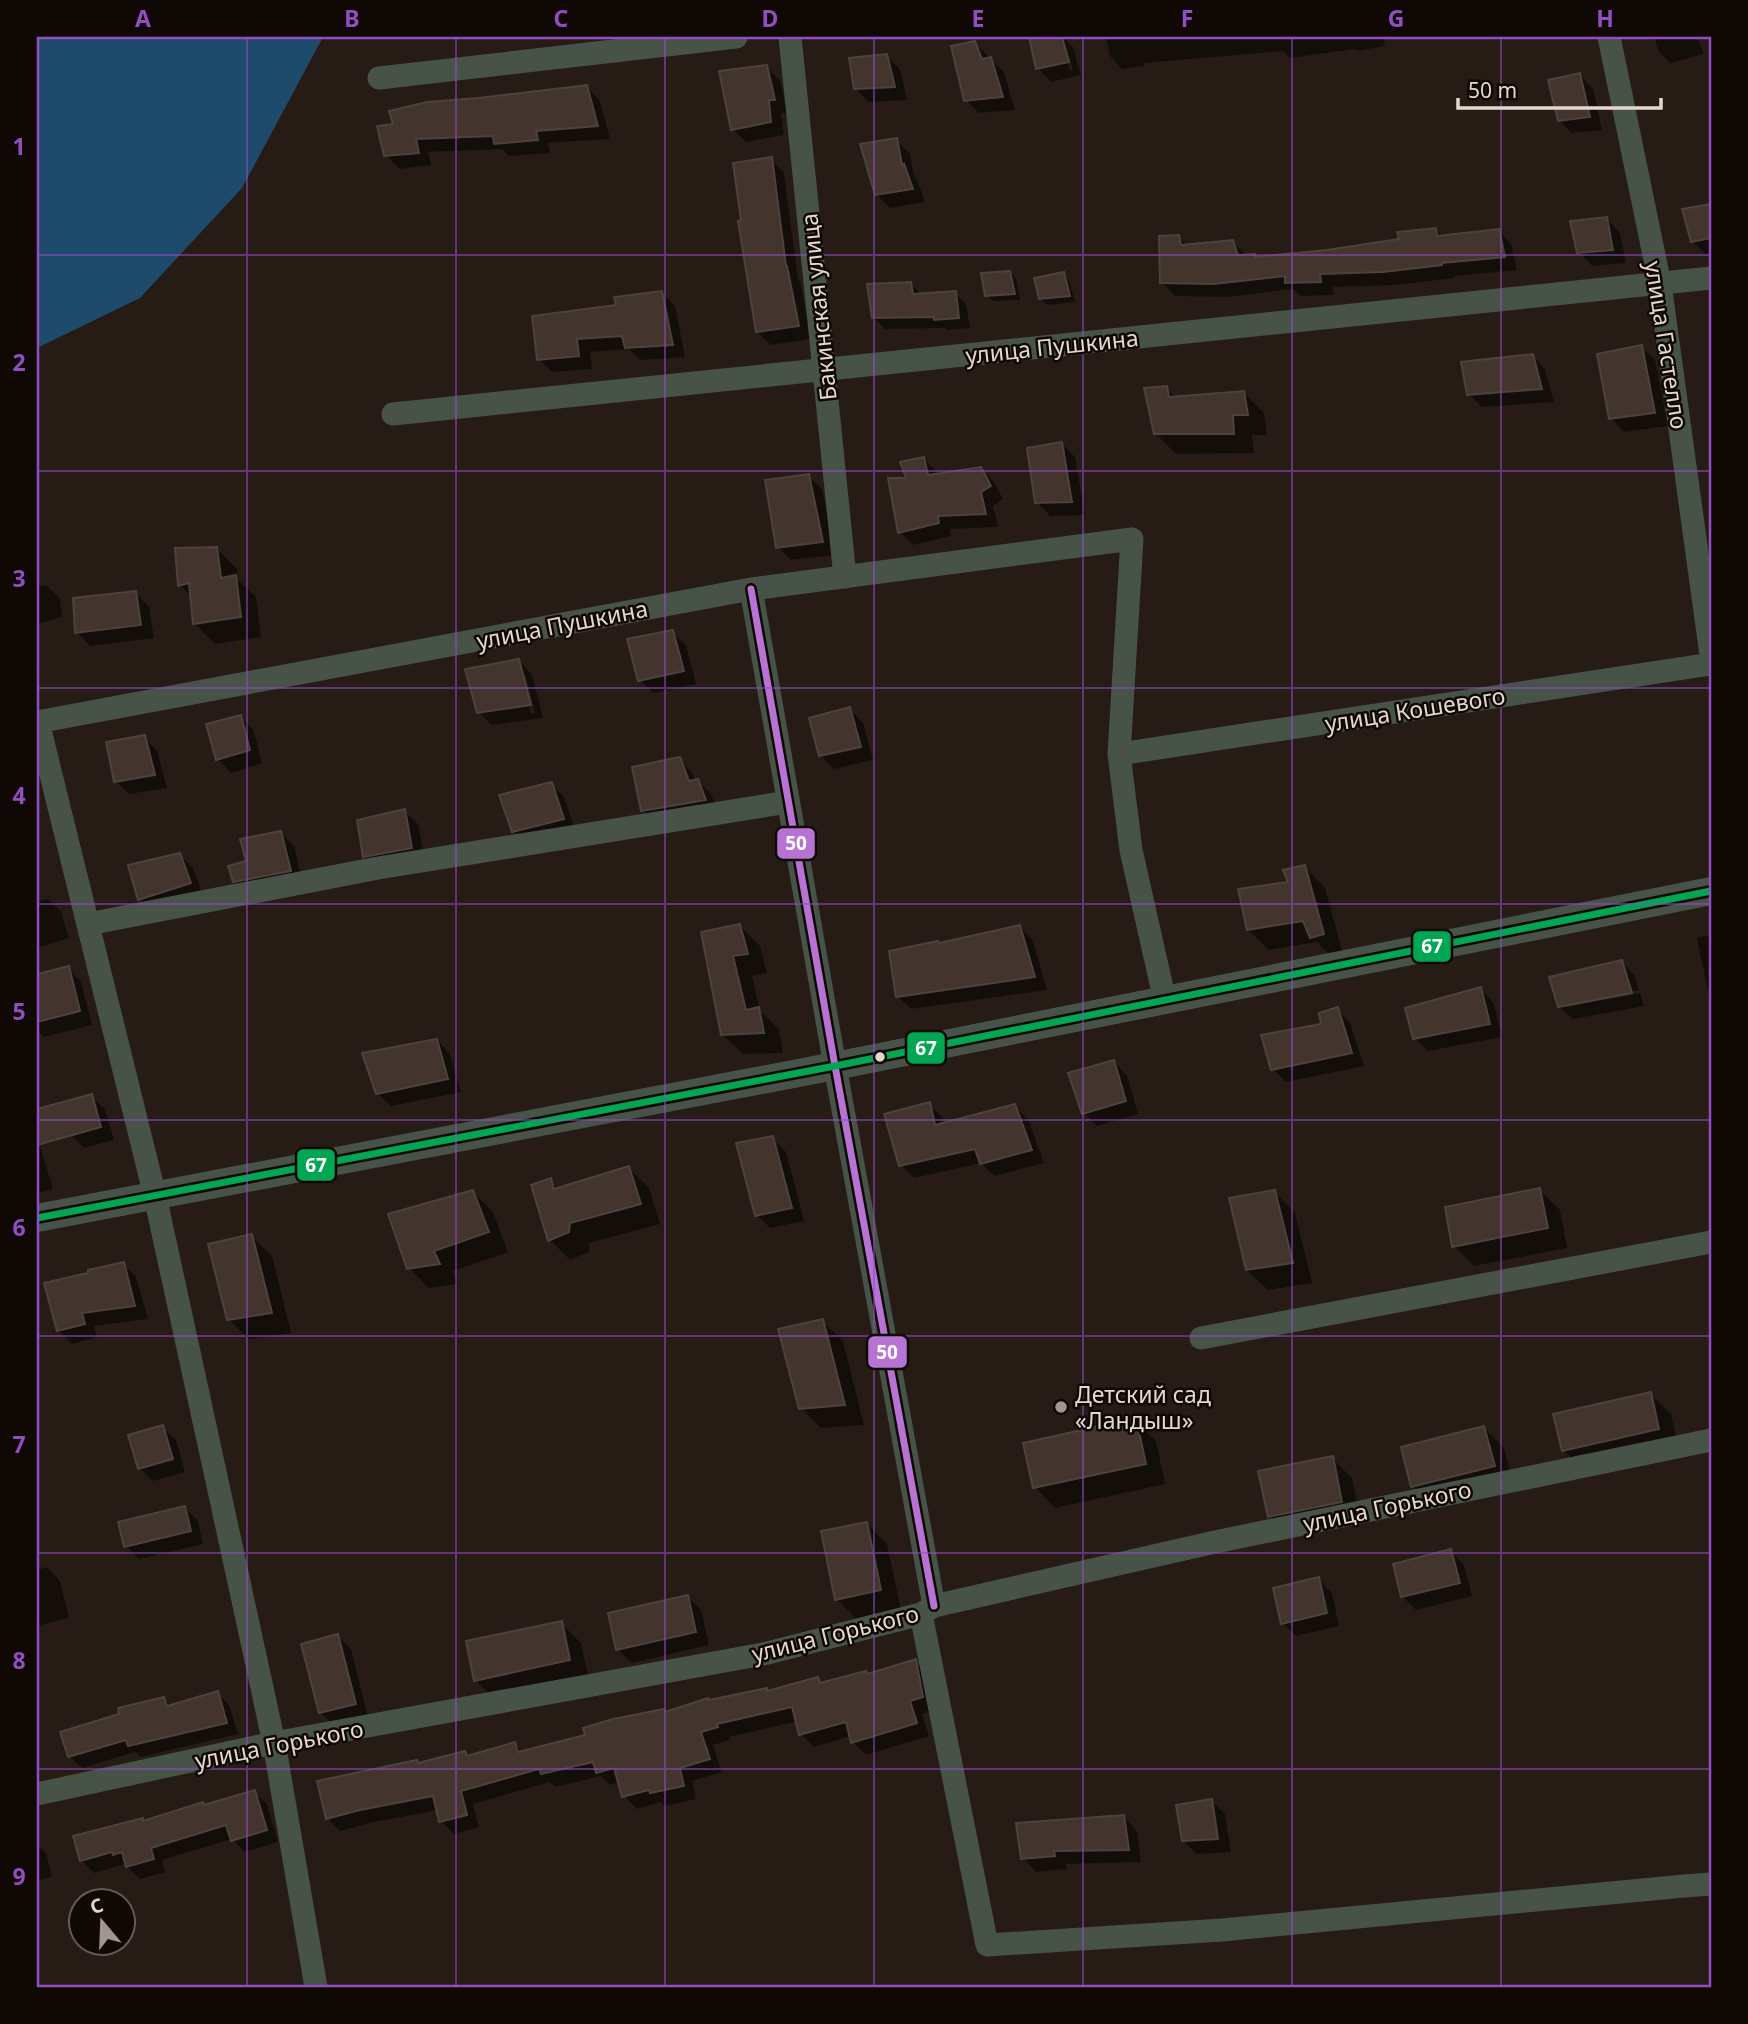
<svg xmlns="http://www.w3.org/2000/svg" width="1748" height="2024" font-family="'Noto Sans',sans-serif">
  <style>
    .water { fill: #1e4a6b }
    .shadow { fill: #0007; fill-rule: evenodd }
    .building { fill: #43352e; stroke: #4c423e; stroke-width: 2 }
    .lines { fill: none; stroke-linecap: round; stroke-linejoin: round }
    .minor { stroke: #475249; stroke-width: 23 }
    .tertiary { stroke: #475249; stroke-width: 28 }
    .bus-1-casing { stroke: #0f0804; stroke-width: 12 }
    .bus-2-casing { stroke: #0f0804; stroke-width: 12 }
    .bus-1 { stroke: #b673d3; stroke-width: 7 }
    .bus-2 { stroke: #00a651; stroke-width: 7 }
    .grid { fill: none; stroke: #904ec2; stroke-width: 2; stroke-opacity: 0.55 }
    .bus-dot { fill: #e3d7cf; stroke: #0f0804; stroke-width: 2.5 }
    .poi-dot { fill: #a1968e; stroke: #0f0804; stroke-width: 2.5 }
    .labels { text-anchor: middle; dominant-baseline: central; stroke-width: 5; stroke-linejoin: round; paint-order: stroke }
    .street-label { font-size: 23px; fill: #e3d7cf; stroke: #0f0804 }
    .poi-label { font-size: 23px; fill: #e3d7cf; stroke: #0f0804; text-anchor: start }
    .line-badge { stroke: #0f0804; stroke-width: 2.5 }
    .badge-label { font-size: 19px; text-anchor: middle; font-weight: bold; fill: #fff }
    .neatline { fill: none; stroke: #904ec2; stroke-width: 2.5 }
    .grid-label { font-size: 23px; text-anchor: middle; font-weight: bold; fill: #904ec2 }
  </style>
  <rect width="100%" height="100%" fill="#261c15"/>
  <path class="water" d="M37,37h286l-81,151 -102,110 -103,50z"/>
  <path class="shadow" d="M1043,37h20l10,10 8,28 -30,7 -13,-14 -6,-29zM1063,46h3l7,24 -3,1z
    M1106,37h293l-15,2 1,7 -28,5 -2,-2 -65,9 -7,-7 -139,12v3l-22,3 -12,-13z
    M1654,37h43l7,17 -34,9 -11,-11z
    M975,43l29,29 11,38 -36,3 -13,-13z
    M886,56l14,13 7,31 -38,2 -13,-13z
    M766,67l14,13 7,33h-6l3,22 -38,7 -13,-13z
    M1580,75l13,14 9,41 -30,3 -13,-13z
    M587,87l13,14 10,38 -62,4 2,10 -41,3 -7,-7 -74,3 3,13 -32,4 -13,-14 -7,-28z
    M896,140l14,14 4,22 3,4 8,22 -35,6 -14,-14z
    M771,159l13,14 14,106 2,2 11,58 -40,6 -14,-13z
    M1711,206v47l-5,1 -14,-13 -8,-31z
    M1607,219l13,14 6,30 -34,3 -13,-14z
    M1435,230l7,7 56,-7 13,14 6,26 -63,6 1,2 -58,7 -64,2 1,8 -33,1 -8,-7 -65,8 -53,-1 -13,-14 17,-45 9,9 45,-4 14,14h7l2,2 71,-6 74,-12z
    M1010,272l6,7 4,21 -27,1 -6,-6z
    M1063,274l6,6 6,22 -28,3 -7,-7z
    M911,284l11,11 33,-2 11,11 4,24 -23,2 -2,-2 -60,1 -11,-11z
    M662,293l13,13 10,51 -45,3 -11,-11 -39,3 2,17 -40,3 -13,-13 79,-52z
    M1641,347l14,13 13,66 -44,6 -13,-14z
    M1532,355l13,14 9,33 -72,5 -13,-13z
    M1166,388l11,11 67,-6 20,20 3,22h-15l2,18 -78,1 -21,-21z
    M1062,444l13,13 10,58 -35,1 -13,-14z
    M923,458l14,14v3l44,-6 13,13 9,17 -10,7 5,21 -48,2 1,7 -38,9 -13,-13 8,-53z
    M808,476l14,13 14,66 -45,5 -13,-13z
    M216,548l21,21 1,11 18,17 5,40 -46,7 -20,-20 -3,-27 -12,-12z
    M46,585l14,13 2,19 -25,7v-37z
    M136,593l13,14 5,31 -64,8 -13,-14z
    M672,632l14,13 10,39 -43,9 -13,-13z
    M519,661l13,14 11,43 -51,7 -13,-13zM521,674h4l10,39 -4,1z
    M850,709l13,14 10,37 -39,9 -13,-13z
    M241,717l13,14 8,32 -31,10 -13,-14z
    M144,737l13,14 10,37 -38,6 -13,-13z
    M679,759l13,14 4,8h2l13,13 7,19 -62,11 -13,-13z
    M551,784l13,13 12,35 -49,12 -14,-13z
    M404,811l14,13 7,37 -47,8 -13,-13z
    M281,833l13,13 9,38 -55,10 -14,-13 14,-19z
    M179,855l14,13 10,28 -51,16 -13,-13z
    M1305,867l20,21 18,66 -11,4 -15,-16 -48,8 -21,-20z
    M48,899l13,13 8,26 -32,10v-46z
    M740,926l20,20 7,27 -15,3 8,35 19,18 4,24 -40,1 -21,-20 -19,-101z
    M1020,927l13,14 14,49 -136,19 -14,-13z
    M1711,935v71l-14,-68z
    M1622,962l13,14 4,14 -73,14v3l74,-14 4,13 -71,13 -14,-13z
    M68,968l13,13 11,44 -48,12 -7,-7v-54z
    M1480,989l14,14 8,34 -74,14 -13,-13z
    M1337,1009l13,14 14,43 -78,16 -13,-13 50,-43z
    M437,1040l13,14 11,38 -70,14 -14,-13z
    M1113,1062l14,13 11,39 -41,12 -13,-13z
    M91,1096l14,13 9,31 -30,8 -13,-13z
    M929,1104l13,13 2,7 70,-18 14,13 16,44 -50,13 -13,-13 -67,15 -13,-13z
    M772,1138l14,14 18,69 -34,7 -13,-13z
    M37,1143l3,3 13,43 -16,5z
    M629,1168l20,20 11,36 -71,19v9l-19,8 -20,-20v-60l9,9z
    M1540,1190l20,20 7,38 -93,18 -20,-20z
    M473,1192l20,20 15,40 -55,19 5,13 -29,4 -20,-20z
    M1275,1192l20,21 17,70 -44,7 -21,-20z
    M251,1236l21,20 19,77 -42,6 -21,-20z
    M123,1264l13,13 12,42 -54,7 3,11 -25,7 -14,-14 32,-56z
    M822,1321l21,20 21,84 -43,3 -20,-20z
    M1650,1394l21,20 8,35 -95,21 -21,-20z
    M1135,1420l21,21 9,43 -110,24 -20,-21z
    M162,1427l14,13 9,32 -32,9 -14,-13z
    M1484,1428l20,20 10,38 -81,21 -20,-21z
    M1332,1458l20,20 9,44 -72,14 -20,-20z
    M185,1508l13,13 5,23 -64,15 -13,-13z
    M867,1524l20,20 14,66 -44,10 -20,-21z
    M1451,1551l13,14 8,31 -56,14 -14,-14z
    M47,1567l13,14 9,37 -32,8v-56z
    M1318,1579l14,14 7,33 -43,10 -13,-13z
    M687,1596l14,14 8,35 -78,18 -13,-14z
    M561,1623l20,20 8,37 -93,20 -21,-20z
    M338,1636l13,13 17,68 -34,9 -14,-14z
    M915,1661l13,13 7,36 -13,4 7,22 -63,19 -13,-13 -2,-6 -37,11 -13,-13 -3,-13 -69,16 1,3 -17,5 9,27 -30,9 4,18 -32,7 -3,-4 -24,7 -13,-13 -4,-14 -10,3 -9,-9 -46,11 -5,-5 -77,22 6,23 -25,7 -13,-13 -3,-11 -64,12 -34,9 -13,-13 92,-53 46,-12 4,4 46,-13 8,8 64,-16 77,-25 3,3 99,-25 3,3 48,-13 6,5 45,-9z
    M217,1693l12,12 9,29 -97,23 -6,-5 -53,16 -12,-11 94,-58 8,7z
    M254,1792l13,12 11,38 -33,10 -13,-13 -70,21 3,12 -25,7 -15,-15 -31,9 -13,-13 124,-54z
    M1211,1800l14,14 6,38 -34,2 -14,-13z
    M1124,1817l13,14 4,31 -75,2 1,5 -31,3 -13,-14z
    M37,1845l9,8 6,23 -15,5z"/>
  <path class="building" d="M1029,37h33l7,25 -33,7z
    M975,41l7,18 9,-2 12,40 -39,4 -13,-55z
    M887,54l8,33 -41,2 -5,-31z
    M767,65l8,35h-6l2,22 -40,8 -12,-59z
    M1580,73l10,44 -32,4 -10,-41z
    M587,85l11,41 -62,5 2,9 -44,4 -1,-8 -77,3 3,14 -35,3 -7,-30 16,-2 -4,-13 38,-9 51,-4z
    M897,138l5,27 2,-1 9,25 -38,6 -15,-51z
    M772,157l14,109h1l12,60 -43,6 -18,-111 3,-1 -8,-57z
    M1711,204v34l-20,4 -9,-33z
    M1607,217l6,33 -36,3 -7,-32z
    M1436,228l1,8 62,-7 6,28 -63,6v2l-59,7 -63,2 1,8 -36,1v-7l-71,8 -54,-1 -1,-47 20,-1 2,10 52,-5 5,15 17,-1v3l72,-7 72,-11 -2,-7z
    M1010,271l5,23 -30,2 -4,-23z
    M1064,272l6,24 -31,3 -5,-21z
    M911,282l2,12 43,-3 3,27 -25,2v-3l-62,1 -5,-34z
    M662,291l11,54 -48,3 -3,-12 -45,3 2,17 -42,4 -5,-44 84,-11 -2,-8z
    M1642,345l13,68 -46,6 -12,-65z
    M1533,354l9,35 -75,6 -6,-33z
    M1167,386l2,11 75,-6 4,24h-15l1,19h-80l-10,-46z
    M1062,442l10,60 -37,1 -8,-55z
    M924,457l4,18 53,-8 10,19 -10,6 5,22 -48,2 1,7 -41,10 -10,-55h18l-6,-16z
    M809,474l14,68 -47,6 -11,-68z
    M217,547l4,31 15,-3 5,42 -48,7 -4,-41 -11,3 -3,-38z
    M136,591l5,34 -66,8 -2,-35z
    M673,630l11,41 -46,10 -11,-42z
    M519,659l12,46 -54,8 -12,-44z
    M850,707l11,40 -42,9 -10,-38z
    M241,715l9,35 -34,10 -10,-36z
    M145,735l10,40 -41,7 -8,-40z
    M680,757l9,24 9,-2 8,21 -65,11 -9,-44z
    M552,782l12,37 -52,13 -13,-37z
    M405,809l7,39 -49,9 -6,-37z
    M281,831l10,40 -58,11 -5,-16 18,-5 -6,-22z
    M180,853l11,30 -53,17 -10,-35z
    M1305,865l19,69 -14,4 -7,-17 -56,9 -9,-41 50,-7 -5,-12z
    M740,924l8,30 -15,2 13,54 13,-3 5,26 -43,2 -20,-103z
    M1020,925l15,52 -139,20 -7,-46 49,-10 1,2z
    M1622,960l10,33 -74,14 -9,-30z
    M69,966l11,45 -43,11v-48z
    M1481,987l9,37 -77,15 -8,-31z
    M1338,1007l14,46 -81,17 -10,-35 60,-11 -2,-11z
    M437,1039l11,40 -72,15 -14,-41z
    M1114,1060l12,41 -44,13 -14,-41z
    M92,1094l9,33 -64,18v-36z
    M930,1102l5,23 80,-21 17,46 -52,14 -5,-15 -76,17 -15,-52z
    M773,1136l19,72 -37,8 -19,-73z
    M629,1166l12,38 -71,19 -1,9 -21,9 -17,-56 20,-7 3,11z
    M1540,1188l8,40 -96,19 -7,-40z
    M473,1190l16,42 -55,19 6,13 -33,5 -19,-55z
    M1275,1190l18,73 -47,7 -17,-72z
    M252,1234l20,79 -45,7 -19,-76z
    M124,1262l11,44 -53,7 3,11 -28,7 -13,-48 44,-10v-3z
    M823,1319l22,86 -46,4 -21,-80z
    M1651,1392l8,37 -97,22 -9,-37z
    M1136,1418l10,46 -113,24 -10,-45z
    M163,1425l10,34 -35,10 -10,-34z
    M1484,1426l11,40 -84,21 -10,-40z
    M1333,1456l9,46 -74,15 -10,-46z
    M185,1506l6,25 -67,16 -6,-25z
    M867,1522l14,68 -46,10 -14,-69z
    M1451,1549l9,34 -59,14 -8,-33z
    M1319,1577l8,36 -46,11 -8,-36z
    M688,1595l8,37 -80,18 -8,-37z
    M562,1621l8,39 -96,21 -8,-40z
    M338,1634l18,70 -37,9 -18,-69z
    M916,1659l7,38 -13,4 7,22 -66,20 -5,-21 -47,13 -7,-28 -75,17 1,3 -17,5 9,27 -30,9 4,18 -34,7 -1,-3 -27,7 -8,-29 -18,5 -3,-11 -52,12 -2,-5 -78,22 6,24 -28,7 -6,-26 -73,14 -34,9 -9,-38 100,-21 1,3 47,-12 2,5 48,-14 3,10 67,-17 -2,-7 30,-9 51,-10 1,3 43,-14 1,2 58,-12v3l51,-14 2,6 46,-12 1,3z
    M218,1691l9,32 -99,23 -2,-6 -58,17 -8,-25 59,-18 -1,-6 46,-11 3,9z
    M255,1790l12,40 -36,11 -5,-16 -75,23 3,11 -28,8 -4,-15 -9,3 -1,-3 -32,9 -7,-25 70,-18v3l60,-19 1,3z
    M1212,1799l6,40 -36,2 -6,-36z
    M1124,1815l5,35 -75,1 1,5 -34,3 -5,-36z"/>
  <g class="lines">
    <path class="minor" d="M790,37l55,540
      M1609,37l51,247 51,371
      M379,78l357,-41
      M393,414l1318,-136
      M751,589l84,477 99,540
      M37,722l714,-133 381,-50 -13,215 12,96 34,151
      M38,722l117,474 119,547 42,244
      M1119,754l592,-90
      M88,924l290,-56 410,-66
      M1201,1338l510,-96
      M921,1614l66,331 235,-15 462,-44 27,-2
      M37,1794l237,-51 489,-89 158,-40 13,-8 281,-64 496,-102"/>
    <path class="tertiary" d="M37,1218l798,-152 876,-175"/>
    <defs>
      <path id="bus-1" d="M751,589l84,477 99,540"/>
      <path id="bus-2" d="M37,1218l798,-152 876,-175"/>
    </defs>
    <use href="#bus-1" class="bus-1-casing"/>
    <use href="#bus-2" class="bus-2-casing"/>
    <use href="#bus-1" class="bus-1"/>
    <use href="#bus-2" class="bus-2"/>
  </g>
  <path class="grid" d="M247,37v1950M456,37v1950M665,37v1950M874,37v1950M1083,37v1950M1292,37v1950M1501,37v1950M37,255h1674M37,471h1674M37,688h1674M37,904h1674M37,1120h1674M37,1336h1674M37,1553h1674M37,1769h1674"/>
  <circle class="bus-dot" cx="880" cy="1057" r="6"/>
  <circle class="poi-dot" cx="1061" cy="1407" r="7"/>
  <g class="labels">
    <g class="street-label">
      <text transform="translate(818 307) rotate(-96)">Бакинская улица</text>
      <text transform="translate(1667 345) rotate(81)">улица Гастелло</text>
      <text transform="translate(1052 346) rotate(-6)">улица Пушкина</text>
      <text transform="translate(562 624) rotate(-11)">улица Пушкина</text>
      <text transform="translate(1415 709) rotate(-9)">улица Кошевого</text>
      <text transform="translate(1387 1506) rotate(-12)">улица Горького</text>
      <text transform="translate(835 1633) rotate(-14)">улица Горького</text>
      <text transform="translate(279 1744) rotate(-11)">улица Горького</text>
    </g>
    <g class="poi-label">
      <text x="1075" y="1394">Детский сад<tspan x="1075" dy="26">«Ландыш»</tspan></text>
    </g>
  </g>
  <g class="line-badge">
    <rect x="776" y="827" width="40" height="33" rx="7" fill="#b673d3"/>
    <rect x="1412" y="930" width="40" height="33" rx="7" fill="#00a651"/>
    <rect x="906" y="1031" width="40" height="34" rx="7" fill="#00a651"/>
    <rect x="296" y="1148" width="40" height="34" rx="7" fill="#00a651"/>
    <rect x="867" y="1335" width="41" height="34" rx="7" fill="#b673d3"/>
  </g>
  <g class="badge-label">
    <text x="796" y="850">50</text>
    <text x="1432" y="953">67</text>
    <text x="926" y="1055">67</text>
    <text x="316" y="1172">67</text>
    <text x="887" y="1359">50</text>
  </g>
  <rect width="1748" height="2024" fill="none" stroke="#0f0804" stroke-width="77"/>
  <g transform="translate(102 1922) rotate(341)"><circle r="33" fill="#0f0804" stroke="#645b55" stroke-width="2"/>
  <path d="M0-5L12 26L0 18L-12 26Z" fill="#a1968e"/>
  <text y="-10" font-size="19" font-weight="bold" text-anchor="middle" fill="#e3d7cf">С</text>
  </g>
  <path d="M1458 98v10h203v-10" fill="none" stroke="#e3d7cf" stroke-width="3.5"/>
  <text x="1468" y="98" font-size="21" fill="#e3d7cf" stroke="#0f0804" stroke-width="5" paint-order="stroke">50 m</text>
  <rect x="38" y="38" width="1672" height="1948" class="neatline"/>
  <g class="grid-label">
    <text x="143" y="27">A</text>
    <text x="352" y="27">B</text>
    <text x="561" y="27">C</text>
    <text x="770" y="27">D</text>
    <text x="978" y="27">E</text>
    <text x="1187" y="27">F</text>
    <text x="1396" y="27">G</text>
    <text x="1605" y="27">H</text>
    <text x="19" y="155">1</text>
    <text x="19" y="371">2</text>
    <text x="19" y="587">3</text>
    <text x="19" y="804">4</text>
    <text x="19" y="1020">5</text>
    <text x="19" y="1236">6</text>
    <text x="19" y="1453">7</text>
    <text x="19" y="1669">8</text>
    <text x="19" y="1885">9</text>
  </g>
</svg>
